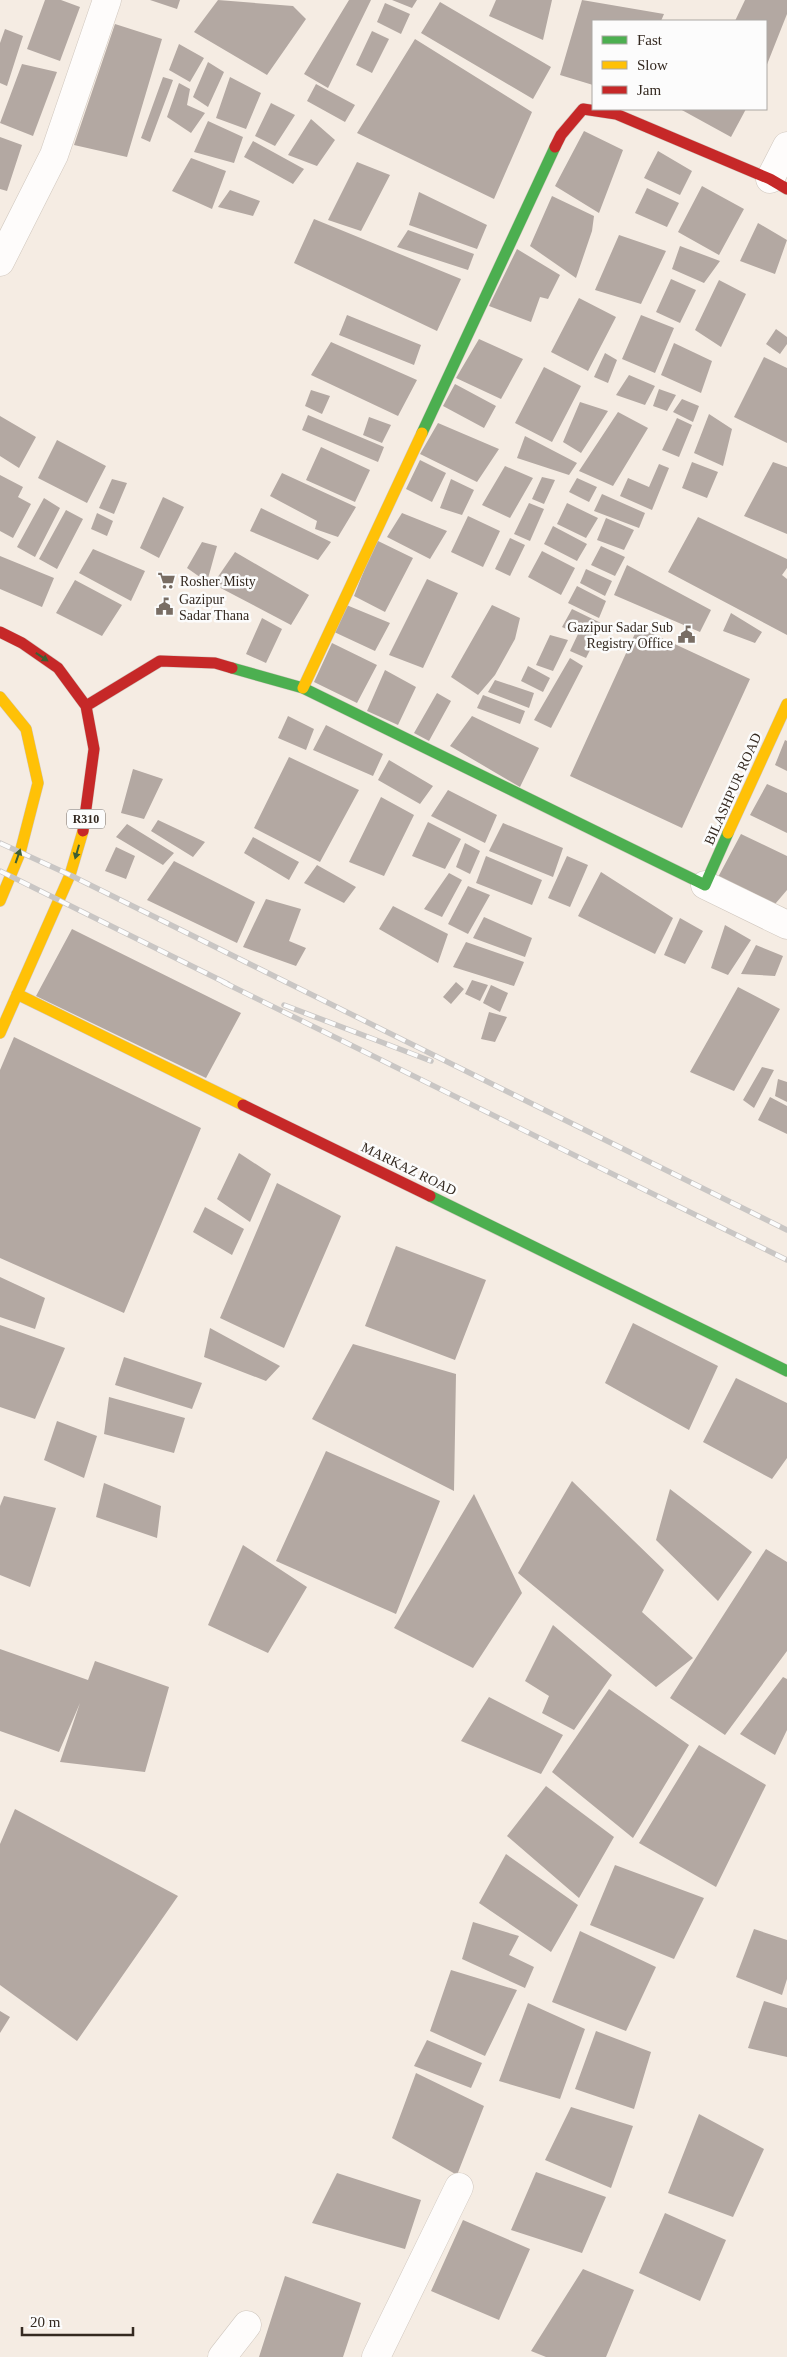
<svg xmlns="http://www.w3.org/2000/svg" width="787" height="2357" font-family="'Times New Roman',serif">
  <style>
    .building { fill: #b3a8a2 }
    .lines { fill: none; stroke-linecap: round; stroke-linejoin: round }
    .street-casing { stroke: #d0c7be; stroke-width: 29 }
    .fast-casing { stroke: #d0c7be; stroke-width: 12 }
    .slow-casing { stroke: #d0c7be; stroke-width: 12 }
    .jam-casing { stroke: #d0c7be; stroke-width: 12 }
    .street { stroke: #fefcfb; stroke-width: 28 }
    .fast { stroke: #4caf50; stroke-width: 11 }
    .slow { stroke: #ffc107; stroke-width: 11 }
    .jam { stroke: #c62828; stroke-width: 11 }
    .rail-casing { stroke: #c9c6c4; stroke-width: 5.5 }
    .rail { stroke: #fcfcfc; stroke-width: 4; stroke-dasharray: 11; stroke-linecap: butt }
    .oneway { fill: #3e5f33 }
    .labels { text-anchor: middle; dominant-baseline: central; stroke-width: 5; stroke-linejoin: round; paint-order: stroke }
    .shield { fill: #fcfcfc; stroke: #706862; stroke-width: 1 }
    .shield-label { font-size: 12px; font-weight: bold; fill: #342920 }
    .poi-label { font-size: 14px; fill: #342920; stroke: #fcfcfc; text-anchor: start }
    .street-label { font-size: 14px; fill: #342920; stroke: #fcfcfc }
  </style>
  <rect width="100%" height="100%" fill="#f5ece3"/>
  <path class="building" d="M45,0h16l19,7 -20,54 -33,-12z
    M150,0h30l-3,9z
    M218,0l75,6 13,13 -39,56 -73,-43z
    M349,0h22l-43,88 -24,-14z
    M392,0h25l-5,8z
    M496,0h56l-9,40 -54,-24z
    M582,0l82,14 -3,7h-68v64l-33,-10z
    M745,0h42v14l-21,53v-46h-31z
    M440,2l111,65 -18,32 -112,-66z
    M385,3l25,11 -9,20 -24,-12z
    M115,24l47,15 -35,118 -53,-12z
    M5,29l18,7 -16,50 -7,-3v-40z
    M372,31l17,8 -17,34 -16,-8z
    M415,39l117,73 -38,87 -137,-66z
    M179,44l25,14 -14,24 -21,-12z
    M208,62l16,10 -16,35 -15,-10z
    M22,64l35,8 -24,64 -33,-13z
    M163,77l10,3 -23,62 -9,-4z
    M230,77l31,16 -15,36 -30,-11z
    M179,83l11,6 -3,16 18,8 -14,20 -24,-16z
    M316,84l39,21 -10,17 -38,-21z
    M271,103l24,12 -20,31 -20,-10z
    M680,109h66l-15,28z
    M311,119l24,21 -18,26 -29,-11z
    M208,121l35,16 -9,26 -40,-11z
    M584,131l39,19 -24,63 -44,-27z
    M0,137l22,8 -15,46 -7,-2z
    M253,141l51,28 -11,15 -49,-27z
    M658,151l34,20 -12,24 -36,-17z
    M191,158l35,13 -14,38 -40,-18z
    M357,162l33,13 -29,56 -33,-11z
    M702,186l42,23 -25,46 -41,-23z
    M647,188l32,15 -12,24 -32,-14z
    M230,190l30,11 -7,15 -35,-9z
    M419,192l68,33 -10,24 -68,-24z
    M552,196l42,20 -2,15 -16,47 -46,-32z
    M314,219l147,60 -24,52 -143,-68z
    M758,223l29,17 -12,34 -35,-13z
    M408,230l66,24 -6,16 -71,-23z
    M619,235l47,16 -25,53 -46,-14z
    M680,246l40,15 -16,22 -32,-14z
    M517,249l43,26 -12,24 -8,-2 -9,25 -42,-16z
    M671,279l25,11 -16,33 -24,-11z
    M719,280l27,14 -25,53 -26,-17z
    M579,298l37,19 -28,54 -37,-19z
    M347,315l74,30 -7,20 -75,-30z
    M641,315l33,13 -19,45 -33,-14z
    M776,329l11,8v7l-7,10 -14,-10z
    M479,339l44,20 -22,40 -45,-21z
    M331,342l86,38 -19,36 -87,-41z
    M674,343l38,18 -11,32 -40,-18z
    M605,353l12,7 -9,23 -14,-6z
    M764,357l23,11v75l-53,-26z
    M544,367l37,19 -29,56 -37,-19z
    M629,375l26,11 -10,19 -29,-10z
    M455,384l41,22 -12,22 -41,-22z
    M659,389l17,6 -9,16 -14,-5z
    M311,390l19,6 -8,18 -17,-8z
    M682,399l17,7 -6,16 -20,-10z
    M580,402l28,9 -27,42 -18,-11z
    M618,412l30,16 -35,58 -34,-15z
    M709,414l23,15 -9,37 -29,-13z
    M308,415l76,32 -6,15 -76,-32z
    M0,416l36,21 -17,31 -19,-12z
    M369,417l22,8 -9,18 -19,-8z
    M677,418l15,7 -13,32 -17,-7z
    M438,423l61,26 -22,33 -57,-28z
    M525,436l52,27 -8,12 -52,-17z
    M57,440l49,26 -19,37 -49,-25z
    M321,447l49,23 -15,32 -49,-22z
    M420,460l26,13 -14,29 -26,-13z
    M692,462l26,10 -11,26 -25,-10z
    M773,462l14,5v67l-43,-18z
    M659,464l10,4 -17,42 -32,-14 8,-18 21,9z
    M505,466l28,12 -23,40 -28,-13z
    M282,473l74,34 -18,30 -23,-8 2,-8 -47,-25z
    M0,475l23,12 -5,10 13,7 -18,34 -13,-7z
    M542,477l13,3 -11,24 -12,-5z
    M577,478l20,9 -8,15 -20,-10z
    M112,479l15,4 -13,31 -15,-6z
    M451,479l23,11 -12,25 -22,-7z
    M602,494l43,19 -6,15 -45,-17z
    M163,497l21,10 -25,51 -19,-10z
    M44,498l16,10 -25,49 -18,-10z
    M529,503l15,6 -14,32 -16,-7z
    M567,503l31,15 -12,20 -29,-14z
    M261,508l70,34 -13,18 -68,-29z
    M66,510l17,9 -26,50 -18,-10z
    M97,513l16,8 -6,15 -16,-7z
    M402,513l45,18 -17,28 -43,-22z
    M468,516l32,15 -17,36 -32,-15z
    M698,517l89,42v9l-5,7 5,4v56l-119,-63z
    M606,518l28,12 -10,20 -27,-10z
    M553,526l34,18 -10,17 -33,-17z
    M510,538l15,7 -15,31 -15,-7z
    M376,540l37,18 -28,54 -31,-16z
    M202,542l15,4 -10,36 -20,-14z
    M601,546l24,11 -10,19 -24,-11z
    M93,549l52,22 -14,30 -52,-28z
    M542,551l33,17 -14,27 -33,-18z
    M235,552l74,43 -18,30 -78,-41z
    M0,556l54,22 -12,29 -42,-18z
    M627,565l84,45 -11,22 -86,-37z
    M586,569l26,12 -7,15 -25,-13z
    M427,579l31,14 -35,75 -34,-13z
    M75,580l47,25 -20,31 -46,-23z
    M577,586l29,15 -7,17 -31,-15z
    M344,604l46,19 -15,28 -43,-20z
    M492,605l28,13 -5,21 -20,36 -17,20 -27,-18z
    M572,609l31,15 -17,34 -16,-7 8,-17 -16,-7z
    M731,613l31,19 -7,11 -32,-12z
    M262,618l20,11 -16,34 -20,-9z
    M638,627l112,52 -68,149 -112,-52z
    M550,635l18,5 -15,31 -17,-6z
    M332,643l45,22 -20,38 -43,-21z
    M570,658l13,8 -32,62 -17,-8z
    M528,666l22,12 -7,14 -22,-11z
    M385,670l31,17 -18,38 -31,-14z
    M495,680l39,13 -5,15 -41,-16z
    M437,693l14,8 -22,40 -15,-8z
    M483,695l42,16 -5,13 -43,-16z
    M288,716l26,13 -8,21 -28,-12z
    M472,716l67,32 -19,39 -70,-41z
    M326,725l57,29 -10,22 -60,-26z
    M785,740l2,1v30l-12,-6z
    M289,757l70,33 -39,72 -66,-34z
    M389,760l44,26 -13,18 -42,-24z
    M133,769l30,10 -19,40 -23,-6z
    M767,784l20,9v40l-37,-18z
    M448,790l49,25 -12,28 -54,-27z
    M381,797l33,18 -30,61 -35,-14z
    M158,820l47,22 -12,15 -42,-26z
    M428,822l33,17 -16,30 -33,-13z
    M503,823l60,25 -10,29 -64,-26z
    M127,824l47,29 -11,12 -47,-28z
    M741,834l46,22v34l-17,20 -54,-29z
    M253,837l46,25 -10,18 -45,-27z
    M465,843l15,8 -10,23 -14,-7z
    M116,847l19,9 -9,23 -21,-8z
    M486,856l56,24 -10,25 -56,-22z
    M567,856l21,9 -18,42 -22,-9z
    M174,861l81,41 -18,41 -90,-43z
    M317,865l39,22 -12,16 -40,-20z
    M601,872l72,46 -18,36 -77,-38z
    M449,873l13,7 -20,37 -18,-8z
    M468,886l22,9 -22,39 -20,-10z
    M266,899l35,10 -12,32 17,7 -10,18 -53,-19z
    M393,906l55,28 -10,29 -59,-34z
    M484,917l48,21 -7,19 -52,-19z
    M680,918l23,13 -18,33 -21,-9z
    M725,925l26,15 -23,35 -17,-7z
    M72,929l169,84 -35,65 -170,-82z
    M466,942l58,20 -10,24 -61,-19z
    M756,945l27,11 -8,20 -34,-2z
    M472,980l16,5 -8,16 -15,-7z
    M456,982l8,7 -13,15 -8,-7z
    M491,985l17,8 -8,19 -17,-9z
    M738,987l42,22 -46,82 -44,-19z
    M489,1012l18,5 -12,25 -14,-3z
    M14,1037l187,91 -77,185 -124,-55v-188z
    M762,1067l12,3 -20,38 -11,-8z
    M778,1079l9,3v20l-12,-6z
    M770,1097l17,9v28l-29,-14z
    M239,1153l32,21 -21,48 -33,-23z
    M277,1183l64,33 -57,132 -64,-30z
    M205,1207l39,22 -12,26 -39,-23z
    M396,1246l90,34 -31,80 -90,-34z
    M0,1277l45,21 -10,31 -35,-12z
    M633,1323l85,43 -29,64 -84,-47z
    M0,1325l65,23 -30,71 -35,-12z
    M210,1328l70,38 -14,15 -62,-24z
    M353,1344l103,30 -2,117 -142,-72z
    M124,1357l78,26 -10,26 -77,-24z
    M736,1378l51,25v55l-15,21 -69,-37z
    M109,1397l76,21 -11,35 -70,-19z
    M57,1421l40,15 -13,42 -40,-18z
    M326,1451l114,50 -44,113 -120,-53z
    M572,1481l92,89 -22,42 51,46 -37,29 -138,-114z
    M104,1483l57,23 -4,32 -61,-21z
    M670,1489l82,63 -34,49 -62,-61z
    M474,1494l48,99 -49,75 -79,-40z
    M4,1496l52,12 -26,79 -30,-12v-69z
    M243,1545l64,42 -39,66 -60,-28z
    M766,1549l21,13v89l-62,84 -55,-37z
    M553,1625l59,50 -38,55 -32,-17 7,-17 -24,-15z
    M0,1649l88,31 7,-19 74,26 -24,85 -85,-10 20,-59 -21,49 -59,-21z
    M783,1677l4,2v51l-12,25 -35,-21z
    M609,1689l80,56 -56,93 -81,-66z
    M489,1697l74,38 -22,39 -80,-33z
    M699,1745l67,40 -50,102 -77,-44z
    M546,1786l68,51 -35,61 -72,-62z
    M15,1809l163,87 -101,145 -77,-56v-141z
    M506,1854l72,51 -27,47 -72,-49z
    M615,1865l89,33 -30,61 -84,-34z
    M473,1922l46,14 -10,19 25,12 -9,21 -63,-29z
    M754,1929l33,11v39l-5,16 -46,-18z
    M580,1931l76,36 -30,64 -74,-29z
    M451,1970l66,20 -32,66 -55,-25z
    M764,2001l23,7v49l-39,-9z
    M528,2003l57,26 -25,70 -61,-18z
    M0,2011l10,6 -10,16z
    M596,2031l55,21 -17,57 -59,-20z
    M427,2040l55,23 -11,25 -57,-22z
    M416,2073l68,33 -27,69 -65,-37z
    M571,2107l62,19 -22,62 -66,-28z
    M699,2114l65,35 -31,68 -65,-24z
    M536,2172l70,25 -24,56 -71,-23z
    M337,2173l84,27 -16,49 -93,-26z
    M665,2213l61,27 -26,61 -61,-28z
    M463,2220l67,29 -31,71 -68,-29z
    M583,2269l51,21 -28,67h-60l-15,-6z
    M285,2276l76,27 -18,54h-84z"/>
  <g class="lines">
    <defs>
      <path id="street" d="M770,179l17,-33
        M0,262l54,-107 53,-155
        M705,885l82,40
        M222,2357l25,-32
        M376,2357l83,-170"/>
      <path id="fast" d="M422,433l133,-286
        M232,668l71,20 402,197 23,-52
        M430,1196l357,175"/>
      <path id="slow" d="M303,688l119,-255
        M0,697l26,32 12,54 -18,70 -20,48
        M728,833l59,-129
        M17,994l226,111
        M0,1033l70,-158 13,-44"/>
      <path id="jam" d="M555,147l6,-12 22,-26 33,5 154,65 17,10
        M0,632l22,11 36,25 28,38 8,43 -11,82
        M86,706l74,-45 55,2 17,5
        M243,1105l187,91"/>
    </defs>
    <use href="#street" class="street-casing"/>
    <use href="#fast" class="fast-casing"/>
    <use href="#slow" class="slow-casing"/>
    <use href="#jam" class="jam-casing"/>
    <use href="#street" class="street"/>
    <use href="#fast" class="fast"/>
    <use href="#slow" class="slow"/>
    <use href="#jam" class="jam"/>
    <defs>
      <path id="rail" d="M0,843l70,32 717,355
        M0,871l228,113
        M223,982l564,278
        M284,1005l147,56"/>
    </defs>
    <use href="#rail" class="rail-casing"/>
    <use href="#rail" class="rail"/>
  </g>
  <defs><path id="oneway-solid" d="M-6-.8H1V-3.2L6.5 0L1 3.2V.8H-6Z" transform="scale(1.25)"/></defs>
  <g class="oneway">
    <use href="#oneway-solid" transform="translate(42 657) rotate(34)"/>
    <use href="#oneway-solid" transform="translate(77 852) rotate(106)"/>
    <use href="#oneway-solid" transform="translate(18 856) rotate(-71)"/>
  </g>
  <defs>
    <symbol id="supermarket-bare" viewBox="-9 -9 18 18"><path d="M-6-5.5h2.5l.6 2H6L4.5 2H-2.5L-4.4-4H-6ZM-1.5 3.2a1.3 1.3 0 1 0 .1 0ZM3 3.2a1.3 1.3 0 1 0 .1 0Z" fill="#786d64" stroke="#fcfcfc" stroke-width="2.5" paint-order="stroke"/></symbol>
    <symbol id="civic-bare" viewBox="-9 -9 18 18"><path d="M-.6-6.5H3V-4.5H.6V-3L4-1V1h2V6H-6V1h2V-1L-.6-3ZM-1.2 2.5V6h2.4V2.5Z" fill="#786d64" stroke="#fcfcfc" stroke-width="2.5" paint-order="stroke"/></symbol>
  </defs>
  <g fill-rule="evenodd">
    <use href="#supermarket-bare" x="154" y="568" width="25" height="25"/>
    <use href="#civic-bare" x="152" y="594" width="25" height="25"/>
    <use href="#civic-bare" x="674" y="622" width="25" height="25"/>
  </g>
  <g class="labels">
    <rect class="shield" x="67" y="809.5" width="38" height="19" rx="4"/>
    <g class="shield-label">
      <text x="86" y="819">R310</text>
    </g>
    <g class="poi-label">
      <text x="180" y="581">Rosher Misty</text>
      <text x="179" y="599">Gazipur<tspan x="179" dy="16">Sadar Thana</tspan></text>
      <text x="673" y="627" text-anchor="end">Gazipur Sadar Sub<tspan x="673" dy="16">Registry Office</tspan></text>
    </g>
    <g class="street-label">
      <text transform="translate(733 789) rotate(-66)">BILASHPUR ROAD</text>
      <text transform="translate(409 1169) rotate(26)">MARKAZ ROAD</text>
    </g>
  </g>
  <rect x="592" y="20" width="175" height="90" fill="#fcfcfc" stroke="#aca8a4"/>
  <rect x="602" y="36" width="25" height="8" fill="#4caf50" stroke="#aca8a4"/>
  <text x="637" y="45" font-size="15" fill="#342920">Fast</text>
  <rect x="602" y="61" width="25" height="8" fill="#ffc107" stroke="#aca8a4"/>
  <text x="637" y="70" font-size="15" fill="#342920">Slow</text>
  <rect x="602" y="86" width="25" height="8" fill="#c62828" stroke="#aca8a4"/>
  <text x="637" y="95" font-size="15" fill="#342920">Jam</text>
  <path d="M22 2327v8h111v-8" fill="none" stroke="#342920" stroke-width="2.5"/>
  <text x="30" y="2327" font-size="15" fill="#342920" stroke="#fcfcfc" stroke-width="4" paint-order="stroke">20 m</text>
</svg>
